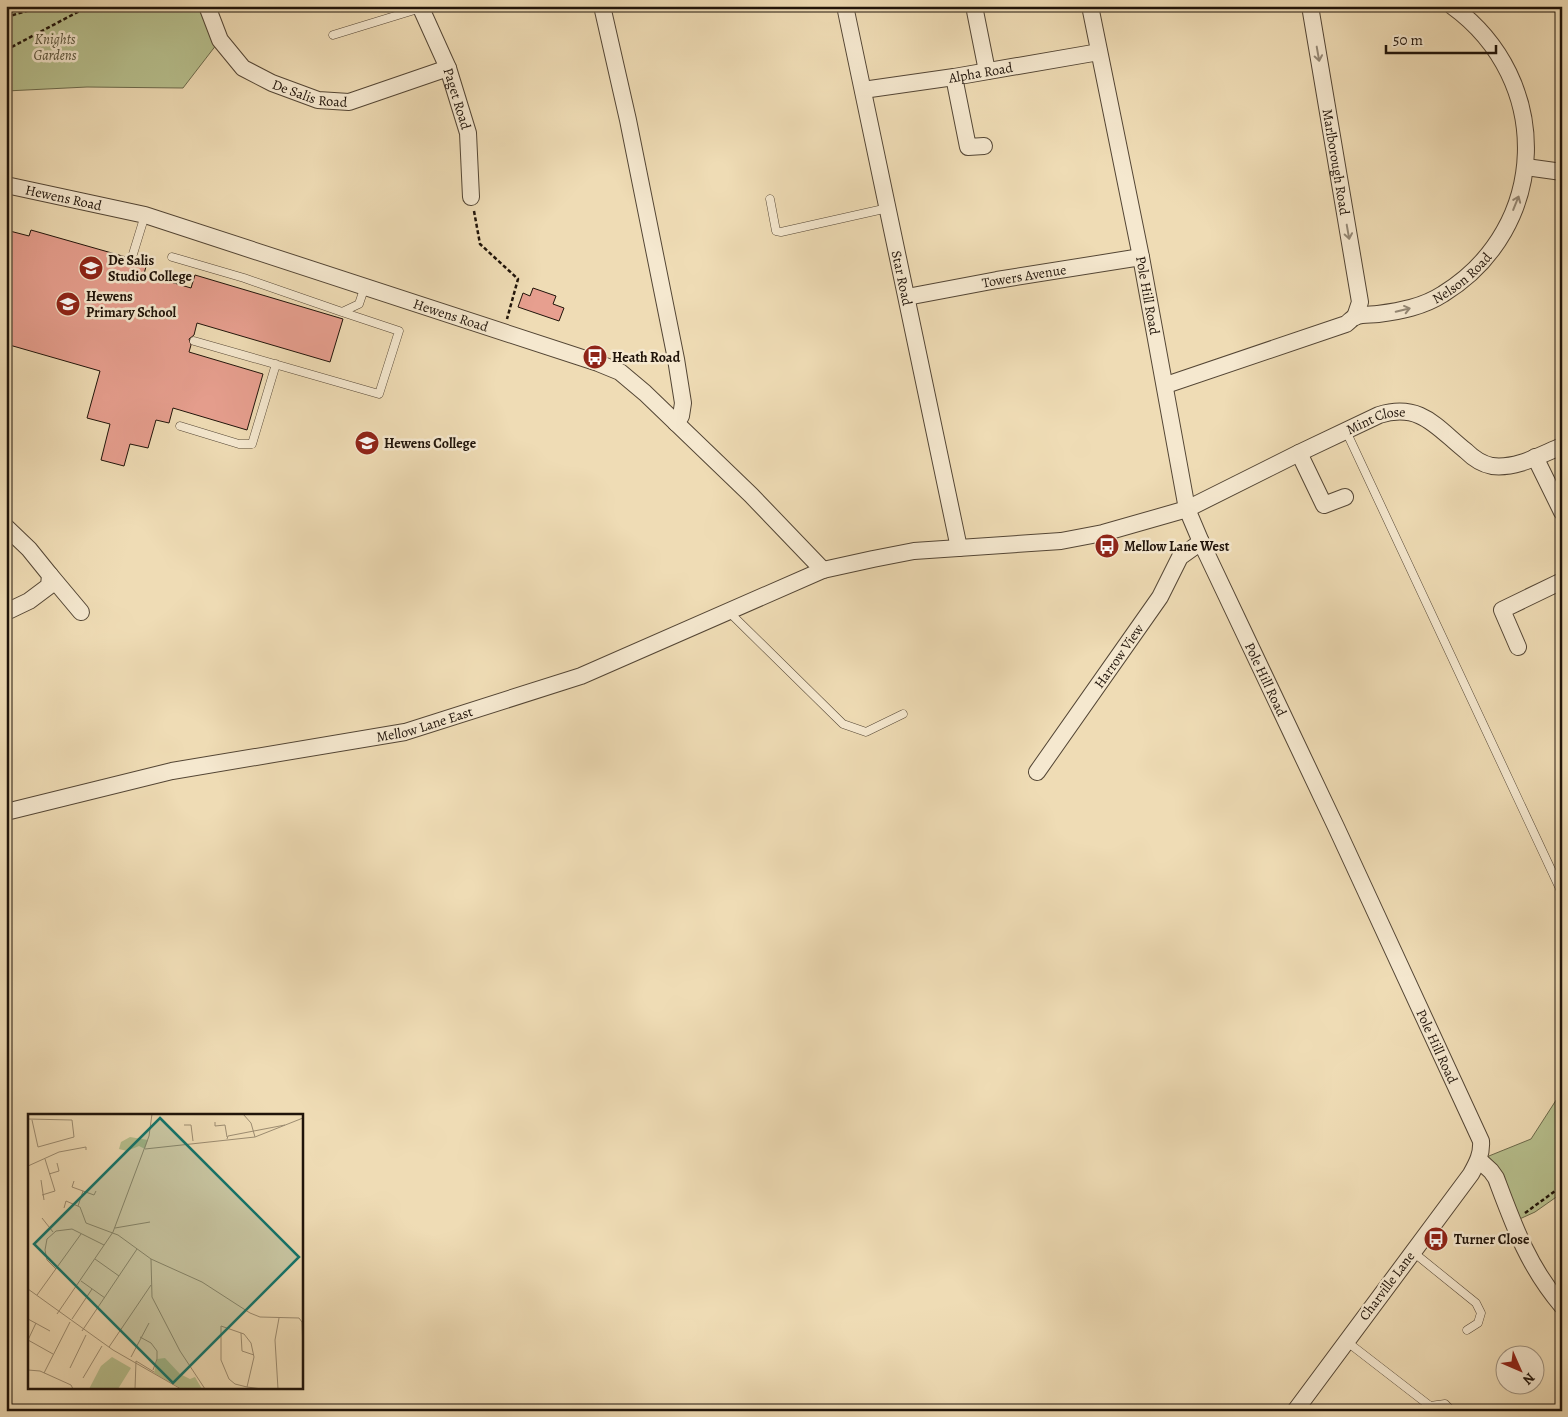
<svg xmlns="http://www.w3.org/2000/svg" width="1568" height="1417" font-family="Alegreya,serif">
  <style>
    .green { fill: #b7c08e; stroke: #6c6a4c }
    .building { fill: #e79f8f; stroke: #20140a }
    .lines { fill: none; stroke-linecap: round; stroke-linejoin: round }
    .service-casing { stroke: #544635; stroke-width: 9 }
    .minor-casing { stroke: #544635; stroke-width: 18 }
    .path { stroke: #20140a; stroke-width: 2.5; stroke-dasharray: 4 2.5; stroke-linecap: butt }
    .service { stroke: #f5e8cf; stroke-width: 8 }
    .minor { stroke: #f5e8cf; stroke-width: 16 }
    .oneway { stroke: #958976 }
    .labels { text-anchor: middle; dominant-baseline: central; stroke-width: 5; stroke-linejoin: round; paint-order: stroke }
    .park-label { font-size: 14px; font-style: italic; fill: #555038; stroke: #f5e8cf }
    .street-label { font-size: 14px; fill: #20140a; stroke: #f5e8cf }
    .poi-label { font-size: 14px; font-weight: bold; fill: #20140a; stroke: #f5e8cf; text-anchor: start }
    .inset-road { fill: none; stroke: #9c8c71; stroke-width: 1 }
    .view { fill: #0f766e; fill-opacity: 0.15; stroke: #0f766e; stroke-width: 2.5 }
    .inset-edge { fill: none; stroke: #20140a; stroke-width: 2.5 }
  </style>
  <rect width="100%" height="100%" fill="#efdcb5"/>
  <filter id="stains"><feTurbulence type="fractalNoise" baseFrequency=".004" numOctaves="4"/><feColorMatrix values="0 0 0 0 .2 0 0 0 0 .09 0 0 0 0 .02 0 0 0 .5 -.17"/></filter>
  <radialGradient id="worn" r=".72"><stop offset=".6" stop-color="#630" stop-opacity="0"/><stop offset="1" stop-color="#630" stop-opacity=".3"/></radialGradient>
  <path class="green" d="M6,6h201l13,34 -37,48 -96,-1 -81,4z
    M1562,1091v102l-27,19 -22,10 -34,-62 52,-21z"/>
  <path class="building" d="M6,230l23,6 2,-6 116,33 -3,11 47,14 4,-13 148,44 -13,43 -133,-39 -3,12 -5,4 2,6 -2,7 74,22 -16,56 -74,-22 -4,15 -13,-3 -8,28 -18,-4 -6,22 -23,-6 9,-36 -23,-6 13,-47 -94,-27z
    M533,288l23,8 -3,8 11,4 -5,13 -41,-14 5,-14 7,3z"/>
  <g class="lines">
    <defs>
      <path id="service" d="M321,6l1,1
        M333,35l88,-27
        M770,199l6,32 5,1 107,-24
        M133,254l12,-39
        M172,257l72,21 98,34 17,-8 6,-18
        M194,341l185,53 20,-63 -57,-19
        M180,426l59,18h13l24,-80
        M1346,431l216,462
        M729,612l114,112 23,8 37,-18
        M1413,1252l63,51 5,10 -3,10 -11,7
        M1346,1341l84,65 15,-2 7,7"/>
      <g id="minor">
        <path id="s1" d="M207,6l13,34 23,28 29,15 46,17 31,2 99,-34"/>
        <path id="s2" d="M420,6l28,62 20,65 3,64"/>
        <path d="M602,6l26,114 48,239 7,44 -2,13 -5,7"/>
        <path id="s3" d="M845,6l114,542"/>
        <path d="M974,6l13,65"/>
        <path id="s4" d="M1090,6l51,251 46,252 14,33 136,287 144,312c1,13 -4,22 -10,33l-176,237"/>
        <path id="s5" d="M1310,6l50,296 -5,15"/>
        <path d="M954,77l14,70 16,-1"/>
        <path id="s6" d="M863,90l91,-13 145,-25"/>
        <path d="M1526,167l36,5"/>
        <path id="s7" d="M6,185l139,30 453,148 22,9 25,21 106,102 72,75"/>
        <path id="s8" d="M907,297l90,-17 144,-23"/>
        <path id="s9" d="M1166,385l180,-61c3,-2 6,-6 9,-7 6,-3 16,-2 23,-3 22,-3 45,-7 65,-20 107,-66 111,-214 9,-288"/>
        <path d="M1299,453l25,52 21,-8"/>
        <path d="M1535,457l27,55"/>
        <path d="M6,527l23,22 21,26 -1,11 -20,15 -23,11"/>
        <path d="M50,575l31,37"/>
        <path d="M1518,647l-16,-37 60,-29"/>
        <path id="s10" d="M1037,772l123,-175 20,-40 21,-15"/>
        <path id="s11" d="M6,812l166,-41 233,-39 176,-56 242,-106 50,-11 41,-8 147,-10 42,-8 84,-24 112,-56 80,-38c42,-13 58,13 87,36 7,7 16,13 26,15 25,3 48,-11 70,-20"/>
        <path d="M1479,1160l12,11 5,7c18,48 32,88 66,128"/>
      </g>
    </defs>
    <use href="#service" class="service-casing"/>
    <use href="#minor" class="minor-casing"/>
    <path class="path" d="M6,17l38,-11
      M6,50l83,-44
      M474,211l6,33 38,35 -11,40
      M1525,1213l37,-27"/>
    <use href="#service" class="service"/>
    <use href="#minor" class="minor"/>
  </g>
  <defs><path id="oneway-shaft" d="M-6 0H5M1.5-3L5.5 0L1.5 3" fill="none" stroke-width="1.6" stroke-linecap="round" stroke-linejoin="round" transform="scale(1.25)"/></defs>
  <g class="oneway">
    <use href="#oneway-shaft" transform="translate(1318 54) rotate(80)"/>
    <use href="#oneway-shaft" transform="translate(1516 203) rotate(-68)"/>
    <use href="#oneway-shaft" transform="translate(1348 232) rotate(80)"/>
    <use href="#oneway-shaft" transform="translate(1403 310) rotate(-13)"/>
  </g>
  <defs>
    <symbol id="school-disc" viewBox="-11 -11 22 22"><circle r="9.5" fill="#8f2418" stroke="#f5e8cf"/><path d="M0-5L7-2L0 1L-7-2ZM-4 1L0 2.5L4 1V4Q0 6-4 4Z" fill="#fff"/></symbol>
    <symbol id="bus-disc" viewBox="-11 -11 22 22"><circle r="9.5" fill="#8f2418" stroke="#f5e8cf"/><path d="M-5-6H5V4H4V6H2V4H-2V6H-4V4H-5ZM-3.5-4V0h7V-4ZM-3.5 1.2v1.5H-2V1.2ZM2 1.2v1.5H3.5V1.2Z" fill="#fff"/></symbol>
  </defs>
  <g fill-rule="evenodd">
    <use href="#school-disc" x="77" y="254" width="28" height="28"/>
    <use href="#school-disc" x="54" y="290" width="28" height="28"/>
    <use href="#bus-disc" x="581" y="343" width="28" height="28"/>
    <use href="#school-disc" x="353" y="429" width="28" height="28"/>
    <use href="#bus-disc" x="1093" y="532" width="28" height="28"/>
    <use href="#bus-disc" x="1422" y="1225" width="28" height="28"/>
  </g>
  <g class="labels">
    <g class="park-label">
      <text x="55" y="39">Knights<tspan x="55" dy="16">Gardens</tspan></text>
    </g>
    <g class="street-label">
      <text stroke="none"><textPath href="#s6" startOffset="119">Alpha Road</textPath></text>
      <text stroke="none"><textPath href="#s1" startOffset="145">De Salis Road</textPath></text>
      <text stroke="none"><textPath href="#s2" startOffset="100">Paget Road</textPath></text>
      <text stroke="none"><textPath href="#s5" startOffset="158">Marlborough Road</textPath></text>
      <text stroke="none"><textPath href="#s7" startOffset="59">Hewens Road</textPath></text>
      <text stroke="none"><textPath href="#s8" startOffset="119">Towers Avenue</textPath></text>
      <text stroke="none"><textPath href="#s9" startOffset="318">Nelson Road</textPath></text>
      <text stroke="none"><textPath href="#s3" startOffset="278">Star Road</textPath></text>
      <text stroke="none"><textPath href="#s4" startOffset="295">Pole Hill Road</textPath></text>
      <text stroke="none"><textPath href="#s7" startOffset="464">Hewens Road</textPath></text>
      <text stroke="none"><textPath href="#s11" startOffset="1436">Mint Close</textPath></text>
      <text stroke="none"><textPath href="#s10" startOffset="142">Harrow View</textPath></text>
      <text stroke="none"><textPath href="#s4" startOffset="700">Pole Hill Road</textPath></text>
      <text stroke="none"><textPath href="#s11" startOffset="428">Mellow Lane East</textPath></text>
      <text stroke="none"><textPath href="#s4" startOffset="1105">Pole Hill Road</textPath></text>
      <text transform="translate(1387 1286) rotate(-53)">Charville Lane</text>
    </g>
    <g class="poi-label">
      <text x="108" y="260">De Salis<tspan x="108" dy="16">Studio College</tspan></text>
      <text x="86" y="296">Hewens<tspan x="86" dy="16">Primary School</tspan></text>
      <text x="612" y="357">Heath Road</text>
      <text x="384" y="443">Hewens College</text>
      <text x="1124" y="546">Mellow Lane West</text>
      <text x="1454" y="1239">Turner Close</text>
    </g>
  </g>
  <g transform="translate(28 1114)">
    <rect width="275" height="275" fill="#efdcb5"/>
    <path d="M102,23l18,3 -3,9 -6,-3 -12,5 -8,-2 2,-7zM84,243l19,11 -13,21h-29l12,-23zM137,244l15,16 10,5 5,-2 7,12h-20l-28,-16 3,-14z" fill="#b7c08e"/>
    <path class="inset-road" d="M215,0l8,9 4,14M0,5l44,1 2,17 -36,10 -6,-27M187,8v4l10,-1 2,12M156,11h7l2,16M199,25l1,-3 57,-11M117,35l110,-12 48,-19M0,52l31,-14 27,-5v3M21,60l10,-3 -2,-8M13,66l3,20M46,67l-2,6 22,8 2,-4M14,81l13,-4 -10,-32M50,92l5,-15M36,94l2,-7 14,6 6,16 32,12 33,24 51,23 48,31 10,4 39,1 3,4 1,30M14,104l11,14M87,114l35,-6M67,145l24,17M123,145l1,38 28,54 25,38M28,155l-9,-9 -2,-10 2,-11 9,-8 16,-2 32,16M53,167l24,17M0,175l85,61 68,39M9,181l44,-61M29,200l56,-82 36,-96 3,-22M0,205l22,12M44,205l20,-30M54,217l55,-82M213,219l1,18 12,4M112,223l11,6 6,8v8l-4,11M0,226l25,14M0,226l8,-17M81,233l42,-62M103,243l18,-34M108,247l18,11M42,254l16,-33M0,256l12,1 31,14 2,4M16,259l26,-51M55,264l19,-32M219,273l7,-30 -3,-14 -7,-9 -23,-8v34l8,19 6,5 12,3 15,2M107,275l1,-28M250,275l-3,-49 4,-22"/>
    <path class="view" d="M132,4l139,139 -126,126 -139,-139z"/>
    <rect width="275" height="275" class="inset-edge"/>
  </g>
  <rect width="1568" height="1417" fill="none" stroke="#efdcb5" stroke-width="25"/>
  <rect x="8" y="8" width="1553" height="1402" fill="none" stroke="#20140a" stroke-width="2.5"/>
  <rect x="12" y="12" width="1543" height="1392" fill="none" stroke="#20140a"/>
  <g transform="translate(1520 1370) rotate(135)"><circle r="24" fill="#f5e8cf" stroke="#a09380"/>
  <path d="M0-4L9 19L0 12L-9 19Z" fill="#8f2418"/>
  <text y="-8" font-size="14" font-weight="bold" text-anchor="middle" fill="#20140a">N</text>
  </g>
  <path d="M1386 45v8h110v-8" fill="none" stroke="#20140a" stroke-width="2.5"/>
  <text x="1393" y="45" font-size="15" fill="#20140a" stroke="#f5e8cf" stroke-width="4" paint-order="stroke">50 m</text>
  <rect width="100%" height="100%" filter="url(#stains)"/>
  <rect width="100%" height="100%" fill="url(#worn)"/>
</svg>
